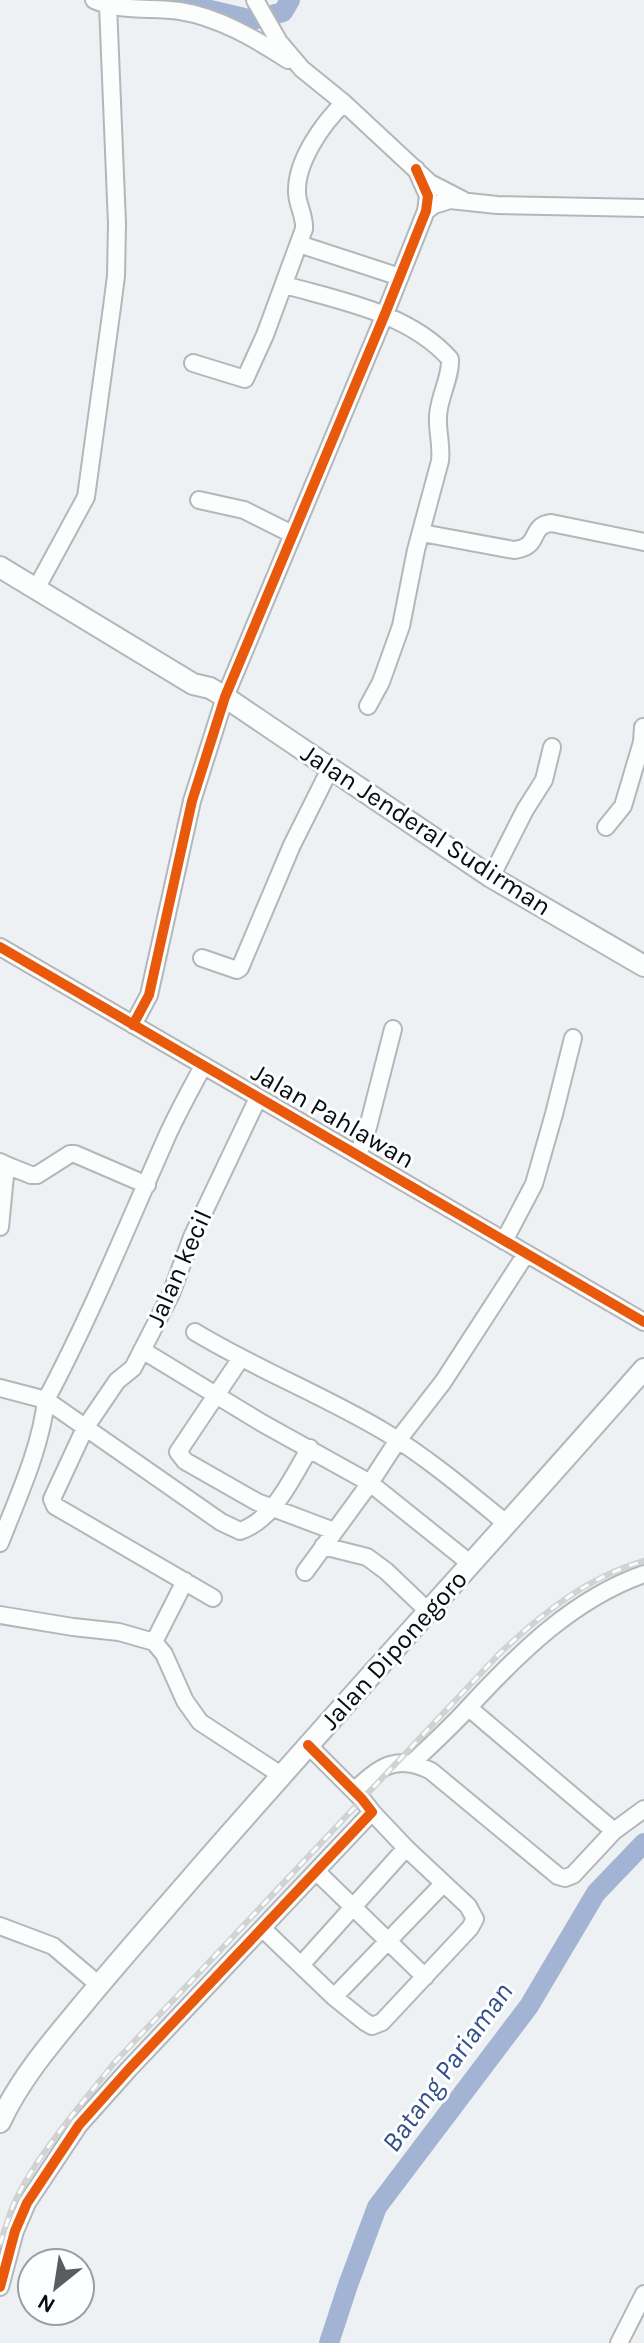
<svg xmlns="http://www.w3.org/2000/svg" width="644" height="2343" font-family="Karla,sans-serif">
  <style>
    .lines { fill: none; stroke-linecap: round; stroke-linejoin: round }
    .river { stroke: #a2b3d3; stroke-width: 20 }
    .minor-casing { stroke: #b4b7b9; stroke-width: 20 }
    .major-casing { stroke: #b4b7b9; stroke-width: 24 }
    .minor { stroke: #fcfdfd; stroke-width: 16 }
    .major { stroke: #fcfdfd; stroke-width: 20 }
    .rail-casing { stroke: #d1d2d2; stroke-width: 6 }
    .rail { stroke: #fdfeff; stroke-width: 3; stroke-dasharray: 9; stroke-linecap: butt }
    .cycleway-casing { stroke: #fdfeff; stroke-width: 15 }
    .cycleway { stroke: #e8590c; stroke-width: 10 }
    .labels { text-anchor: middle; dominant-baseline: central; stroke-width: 6; stroke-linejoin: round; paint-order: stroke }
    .street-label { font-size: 26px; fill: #0a0b0d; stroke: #fdfeff }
    .water-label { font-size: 28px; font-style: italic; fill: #344e89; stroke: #fdfeff }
  </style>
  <rect width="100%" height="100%" fill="#eef1f4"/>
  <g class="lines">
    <path class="river" d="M168,0l85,20 30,-8 7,-12
      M329,2343l19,-58 29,-78 152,-201 67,-113 48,-50"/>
    <defs>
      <path id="minor" d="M94,0c27,12 57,7 86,11 38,6 76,28 108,49
        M255,0l24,42 23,27 42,34 86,80 33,17
        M426,211l8,-6 16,-5 47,5 147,3
        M299,244l101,33
        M285,285c56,16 124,28 165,74 1,19 -11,37 -12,57 -1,15 4,29 2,45l-24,89 -15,76 -20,56 -13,24
        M193,363l52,16 20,-44 39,-106c1,-14 -7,-24 -7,-37 -1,-31 26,-69 47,-89
        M199,500l45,10 48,24
        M422,533l92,17c28,-3 14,-24 37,-27l93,19
        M36,589l50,-92 26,-190 4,-31 1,-52 -9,-219
        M606,827l17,-21 19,-64 1,-15
        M491,877l34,-67 19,-30 8,-33
        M0,947l644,375
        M202,958l35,12 3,-2 52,-123 39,-78
        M133,1025l16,-30 43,-194 33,-104 160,-383 41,-103 2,-15 -12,-27
        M358,1155l10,-28 25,-98
        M0,1162l6,3 -6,62
        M6,1165l25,10h6l33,-21h5l72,31
        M504,1241l30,-57 20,-70 19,-76
        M195,1332c61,37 128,63 190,100 43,26 83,60 122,92
        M142,1350l120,73 108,60 101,81
        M241,1358l-63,94 7,9 72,41 77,29
        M0,1388l46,12c44,-83 80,-171 118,-257 11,-26 26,-52 39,-77
        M0,1543c17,-44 41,-95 46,-143l175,122 19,9c35,-12 52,-54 70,-83
        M323,1546l44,11 19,14 43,41
        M305,1572l65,-89 28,-43 45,-58 83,-128
        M213,1598l-158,-92 -3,-7 33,-71 32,-47 16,-13 38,-74 21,-57 66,-139
        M0,1615l73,12 46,5 35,10 10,12 21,47 15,21 81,53
        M154,1642l31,-61
        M412,1763c19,-18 39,-36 57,-56 50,-54 104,-108 175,-133
        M354,1791c25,-24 43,-38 77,-20l127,105 7,2 8,-3 41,-44 -145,-123
        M614,1831l30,-22
        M317,1872l108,105
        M0,1926l53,20 46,39
        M263,1929l71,68 31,25 7,4 10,-4 88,-94 5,-9 -7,-13 -62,-58 -34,-36
        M301,1965l105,-117
        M334,1997l109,-113
        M0,2287l15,-56 12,-28 52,-78 50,-56 243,-257 -10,-13 -54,-54
        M619,2343l25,-49"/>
      <path id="major" d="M0,567l193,117 17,4 15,9 266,180 153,89
        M0,2122c20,-43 50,-78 80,-114 37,-45 76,-89 114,-133 148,-170 301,-336 450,-506"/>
    </defs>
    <use href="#minor" class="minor-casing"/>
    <use href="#major" class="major-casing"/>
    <use href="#minor" class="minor"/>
    <use href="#major" class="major"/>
    <defs>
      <path id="rail" d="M0,2244c4,-12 8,-25 12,-36 20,-48 70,-104 102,-145l384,-408c42,-40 89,-78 146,-94"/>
    </defs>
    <use href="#rail" class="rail-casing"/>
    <use href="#rail" class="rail"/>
    <defs>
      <path id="cycleway" d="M0,947l644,375
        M133,1025l16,-30 43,-194 33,-104 160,-383 41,-103 2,-15 -12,-27
        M0,2287l15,-56 12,-28 52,-78 50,-56 243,-257 -10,-13 -54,-54"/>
    </defs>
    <use href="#cycleway" class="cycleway-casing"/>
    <use href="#cycleway" class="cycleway"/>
  </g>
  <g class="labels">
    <g class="street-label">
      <text transform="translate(426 830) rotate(33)">Jalan Jenderal Sudirman</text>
      <text transform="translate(333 1116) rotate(30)">Jalan Pahlawan</text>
      <text transform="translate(179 1268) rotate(-66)">Jalan kecil</text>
      <text transform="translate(394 1650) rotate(-48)">Jalan Diponegoro</text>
    </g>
    <g class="water-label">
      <text transform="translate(447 2067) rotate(-54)">Batang Pariaman</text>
    </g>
  </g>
  <g transform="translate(56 2287) rotate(210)"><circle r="38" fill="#fdfeff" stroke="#9c9d9e" stroke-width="2"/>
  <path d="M0-6L14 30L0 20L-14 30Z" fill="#5a5c5e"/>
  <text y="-12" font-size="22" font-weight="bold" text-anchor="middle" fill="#0a0b0d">N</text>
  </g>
</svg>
